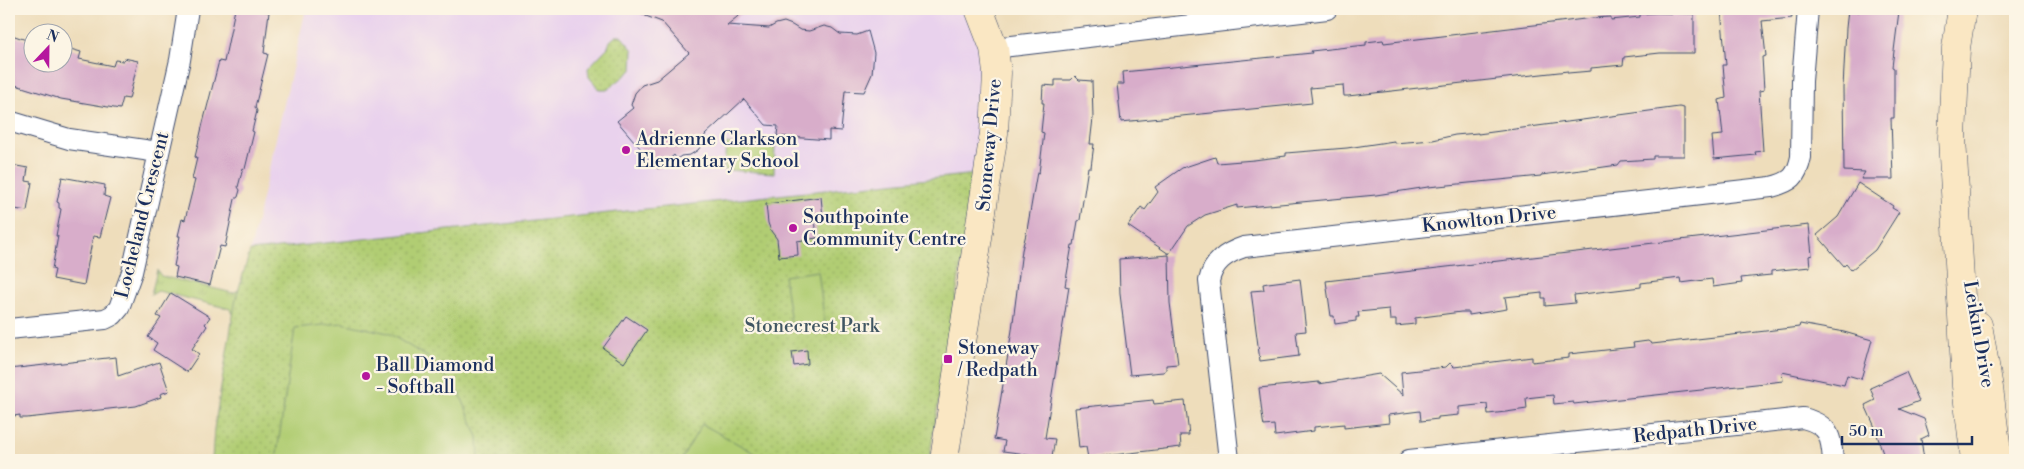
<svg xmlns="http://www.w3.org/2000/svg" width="2024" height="469" font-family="'Libre Bodoni',serif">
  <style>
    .built { fill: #e9d2ed }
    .grass { fill: url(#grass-tufts); stroke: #667e68 }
    .park { fill: url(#park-dots); stroke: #667e68 }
    .garden { fill: #b1cd73; stroke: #667e68 }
    .building { fill: #d8adca }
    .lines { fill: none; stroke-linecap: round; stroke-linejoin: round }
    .street-casing { stroke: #3b496c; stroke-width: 22 }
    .secondary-casing { stroke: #3b496c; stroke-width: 29 }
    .street { stroke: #fff; stroke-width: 20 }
    .secondary { stroke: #fae7c3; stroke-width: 28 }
    .poi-dot { fill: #b5179e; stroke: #fcf5e5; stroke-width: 2 }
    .labels { text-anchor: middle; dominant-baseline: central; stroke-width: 4.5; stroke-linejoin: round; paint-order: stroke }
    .poi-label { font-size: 19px; fill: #1b2f5e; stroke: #fcf5e5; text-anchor: start }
    .street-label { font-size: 19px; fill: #1b2f5e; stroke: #fcf5e5 }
    .park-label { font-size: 19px; fill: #405663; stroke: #fcf5e5 }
  </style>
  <defs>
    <pattern id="grass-tufts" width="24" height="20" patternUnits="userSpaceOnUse" patternTransform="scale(1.25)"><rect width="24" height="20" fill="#b1cd73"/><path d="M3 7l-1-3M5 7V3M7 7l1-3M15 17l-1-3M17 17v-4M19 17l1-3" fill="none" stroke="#98b066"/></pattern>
    <pattern id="park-dots" width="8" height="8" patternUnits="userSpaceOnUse" patternTransform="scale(1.25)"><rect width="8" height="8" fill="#b1cd73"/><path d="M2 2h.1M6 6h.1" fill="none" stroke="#98b066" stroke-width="1.8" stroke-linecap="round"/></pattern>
  </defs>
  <rect width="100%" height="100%" fill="#fcf5e5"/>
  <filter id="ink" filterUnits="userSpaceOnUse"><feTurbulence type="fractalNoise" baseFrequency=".02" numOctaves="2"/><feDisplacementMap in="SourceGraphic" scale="10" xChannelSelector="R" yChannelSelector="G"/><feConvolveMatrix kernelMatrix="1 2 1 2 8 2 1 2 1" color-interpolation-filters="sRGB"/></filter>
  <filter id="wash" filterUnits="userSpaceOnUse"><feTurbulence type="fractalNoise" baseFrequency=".0096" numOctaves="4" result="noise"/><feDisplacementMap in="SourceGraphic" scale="20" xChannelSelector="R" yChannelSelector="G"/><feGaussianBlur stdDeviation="1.12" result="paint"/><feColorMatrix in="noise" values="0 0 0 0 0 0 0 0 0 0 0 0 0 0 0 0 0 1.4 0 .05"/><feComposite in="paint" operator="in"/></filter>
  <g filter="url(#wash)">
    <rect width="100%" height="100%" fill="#edb"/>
    <path class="built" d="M306,9h658l15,37 3,36 -1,44 -5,48 -726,77z"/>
    <path class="grass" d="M157,270l4,6 72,17 7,-4 -6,26 -4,-6 -72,-18 -7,4z"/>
    <path class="park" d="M616,36h5l12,14 -1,20 -25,20h-7l-11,-13 -1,-9 20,-21 2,-6z
      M976,174l-47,286h-717l2,-31 22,-131 14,-47z"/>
    <path class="garden" d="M726,143l49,4 -1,26 -50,-3z
      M818,271l7,54 -33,5 -8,-54z
      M342,323l46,10 41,25 31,36 18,43 1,23h-203l19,-132z
      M702,424l65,36h-86z"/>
    <g id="blocks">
      <path class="building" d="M235,9h24v2l10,1 -5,41 4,1 -13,53 2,4 -5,20 2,1 -9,37 -2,-1 -5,19 2,3 -2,7 -3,2 -10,48 -5,-1 -10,39 -35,-8 2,-10 -3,-1 6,-30h-2l4,-17 3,1 10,-40 -3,-1 5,-21 -2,-1 8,-34 16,-62 5,1z
        M627,9h120l-20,16 42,3 7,-4 8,-2 8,3 8,5 9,1 15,-5 8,2 8,6 17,1 11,-4 6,22 -2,21 -8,18 -19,-1 -4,40 -12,-1v10l-52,-4 1,-10 -12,-1 -22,-26 -39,36 -2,8 -5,7 -8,5 -9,1 -4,3 -3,-4 -16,14 -41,-48 16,-13 -2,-3 4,-12 7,-8 15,-5 32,-27 -27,-31z
        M1721,9h70l1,9 -30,3 4,35 -4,1 2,33 -5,1 4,60 -8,1 1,3 -42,4 -2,-23 11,-1 -4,-35 7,-2 -3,-33h3z
        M1860,9h21l18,2 -7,56 2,1v50h-3l2,61h-32l4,-7 -21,-1 -1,-83 3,-60 2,-18 11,2z
        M1657,13l37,1v39h-34l-36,4 -1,8 -32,3v3l-23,2v-2l-220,25h-4l-1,-11 -33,3 2,15 -191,19 -4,-38h7l-1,-12 189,-19 -1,-2 55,-6v-3l17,-2 1,3 209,-25 18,-1v3l29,-3v-3z
        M9,34l23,8v20h30v-12l5,1v-3l14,4 -2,7 34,7 2,-6 8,1 1,-3 14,3 -9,38 -6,-1 -3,11 -59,-10 -52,-16z
        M1075,76l4,4 13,1 1,37 -3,26h4l-3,23h-3l-8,53 -2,1 -4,24h-2l-7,41 4,1 -1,6 -23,145 10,1 -3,18 -10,-1 -39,-5 2,-10 -11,-2 18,-109 10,-80 5,-20 10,-58 2,1 5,-40 -3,-1 3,-29h-2l1,-18 12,1v-6h16z
        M1679,107l5,1v48h-31v3l-32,2 -3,4 -21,3 -56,7v1l-113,11 -52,8 -139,13v-3l-32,10 -17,11 -19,28 -41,-28 13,-19 4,3 13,-18 -3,-5 27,-19 33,-11 2,6 37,-3 32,-4v-3l61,-5 47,-7v2l39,-3 22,-5 23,-2v1z
        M11,165l17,3 -2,13 6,1 -5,29 -18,-3v-28z
        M62,177l43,8 -1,11 6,2 -10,39 -7,-1 -9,49 -31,-6 2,-9 -3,-1 6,-33h-2l5,-27 -2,-1v-5l-2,-1z
        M1858,183l35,23 -1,2 7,4 -24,38 -24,20 -5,-6 -2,2 -27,-31 21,-18z
        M821,197l2,20 -8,1 2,20 -20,3 1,14 -19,2 -2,-18 -6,-8 -3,-8 -2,-19z
        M1809,225l3,30 -3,1 1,11 -39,4v4l-30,3 1,5 -29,4 -1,-8 -31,4 -1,-5 -39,5v4l-67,8 1,8 -30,3v-8h-3v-5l-37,4 2,12 -38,6v-3h-8l-46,6v6l-19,2v-6h-6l-1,-11 -31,3 1,5h-3v4l-21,3 -1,-8h-3l-5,-35z
        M1169,255l1,48 8,61 -12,1v5l-3,2 -33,3 -10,-81 -1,-35z
        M1300,279l6,52 -10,1 3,24 -39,5 -9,-70 13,-1 -1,-6 5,-1z
        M171,293l39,24 -5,7 2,2 -15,23 7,5 -12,18 -34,-22 4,-7 -9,-6 13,-19 -4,-2z
        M626,316l21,14 -23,33 -21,-15z
        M1800,324l44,8 28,8 -11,39 -14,-4 -3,10 -62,-13 1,9 -209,23 -1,-2 -19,2 -1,-9 -27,3 1,11 -21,3 -18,2 -1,-10 -28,3v8l-21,2v2l-17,2 -1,-10 -32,4 1,8 -45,5v-4l-30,3v4l-39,5 -1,-11 -10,1 -1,-5 -4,-33 60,-6v2l60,-10 24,21 -2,-23 45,-5 4,-4 4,4 78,-10v5l37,-4v-4l65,-7 -1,-4 15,-2 4,3 72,-8 75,-9z
        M807,350l1,14 -14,2 -2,-14z
        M116,357l2,19 41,-14 10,29 -9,3 1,3 -25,9 -109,12h-7v-3l-6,1 -5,-47z
        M1906,372l13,29 -20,8 25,10 5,16 -8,4 3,21h-39l-11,-35 -9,-20 10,-5 -5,-12z
        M1153,400l1,4 31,-3 4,34h-9l1,12 -93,11 -2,-11 -7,1 -4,-40z"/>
    </g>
  </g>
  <g filter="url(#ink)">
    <use href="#blocks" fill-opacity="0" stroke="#3b496c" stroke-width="1"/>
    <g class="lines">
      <defs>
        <path id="street" d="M994,48l333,-39
          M9,121l60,18 89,13
          M9,329l96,-10 8,-4 6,-7 13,-36 48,-212 8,-51
          M1229,460l-20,-179c4,-19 17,-28 35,-34l527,-60c20,-5 26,-10 30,-30l1,-76 6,-72
          M1409,460l394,-42c26,7 28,17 30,42"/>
        <path id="secondary" d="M1962,9l-6,39 -4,90 14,248 9,74
          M1978,325l11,63 9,72
          M944,460l50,-327 3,-60 -3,-25 -15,-39"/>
      </defs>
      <use href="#street" class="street-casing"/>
      <use href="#secondary" class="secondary-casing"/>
      <use href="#street" class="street"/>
      <use href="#secondary" class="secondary"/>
    </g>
  </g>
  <g class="poi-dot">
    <circle cx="626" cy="150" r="5"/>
    <circle cx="793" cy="228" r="5"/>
    <rect x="943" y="354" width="10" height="10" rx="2.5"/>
    <circle cx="366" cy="376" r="5"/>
  </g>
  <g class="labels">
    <g class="poi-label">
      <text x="636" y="139">Adrienne Clarkson<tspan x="636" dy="22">Elementary School</tspan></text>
      <text x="803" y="217">Southpointe<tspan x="803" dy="22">Community Centre</tspan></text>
      <text x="958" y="348">Stoneway<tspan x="958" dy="22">/ Redpath</tspan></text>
      <text x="376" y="365">Ball Diamond<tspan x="376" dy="22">- Softball</tspan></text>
    </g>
    <g class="street-label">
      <text transform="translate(989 145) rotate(-85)">Stoneway Drive</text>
      <text transform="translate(142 215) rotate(-76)">Locheland Crescent</text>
      <text transform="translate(1489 219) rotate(-6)">Knowlton Drive</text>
      <text transform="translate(1979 334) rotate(80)">Leikin Drive</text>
      <text transform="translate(1695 430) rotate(-6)">Redpath Drive</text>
    </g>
    <g class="park-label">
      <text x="812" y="326">Stonecrest Park</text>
    </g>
  </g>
  <rect width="2024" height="469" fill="none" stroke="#fcf5e5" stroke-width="30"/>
  <g transform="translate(48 48) rotate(22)"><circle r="24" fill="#fcf5e5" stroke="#a2a6af"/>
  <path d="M0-4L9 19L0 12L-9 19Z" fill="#b5179e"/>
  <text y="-8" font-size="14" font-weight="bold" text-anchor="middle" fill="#1b2f5e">N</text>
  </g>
  <path d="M1842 436v8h130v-8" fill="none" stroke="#1b2f5e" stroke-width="2.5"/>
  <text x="1849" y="436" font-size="15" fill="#1b2f5e" stroke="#fcf5e5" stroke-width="4" paint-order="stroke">50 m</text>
</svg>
